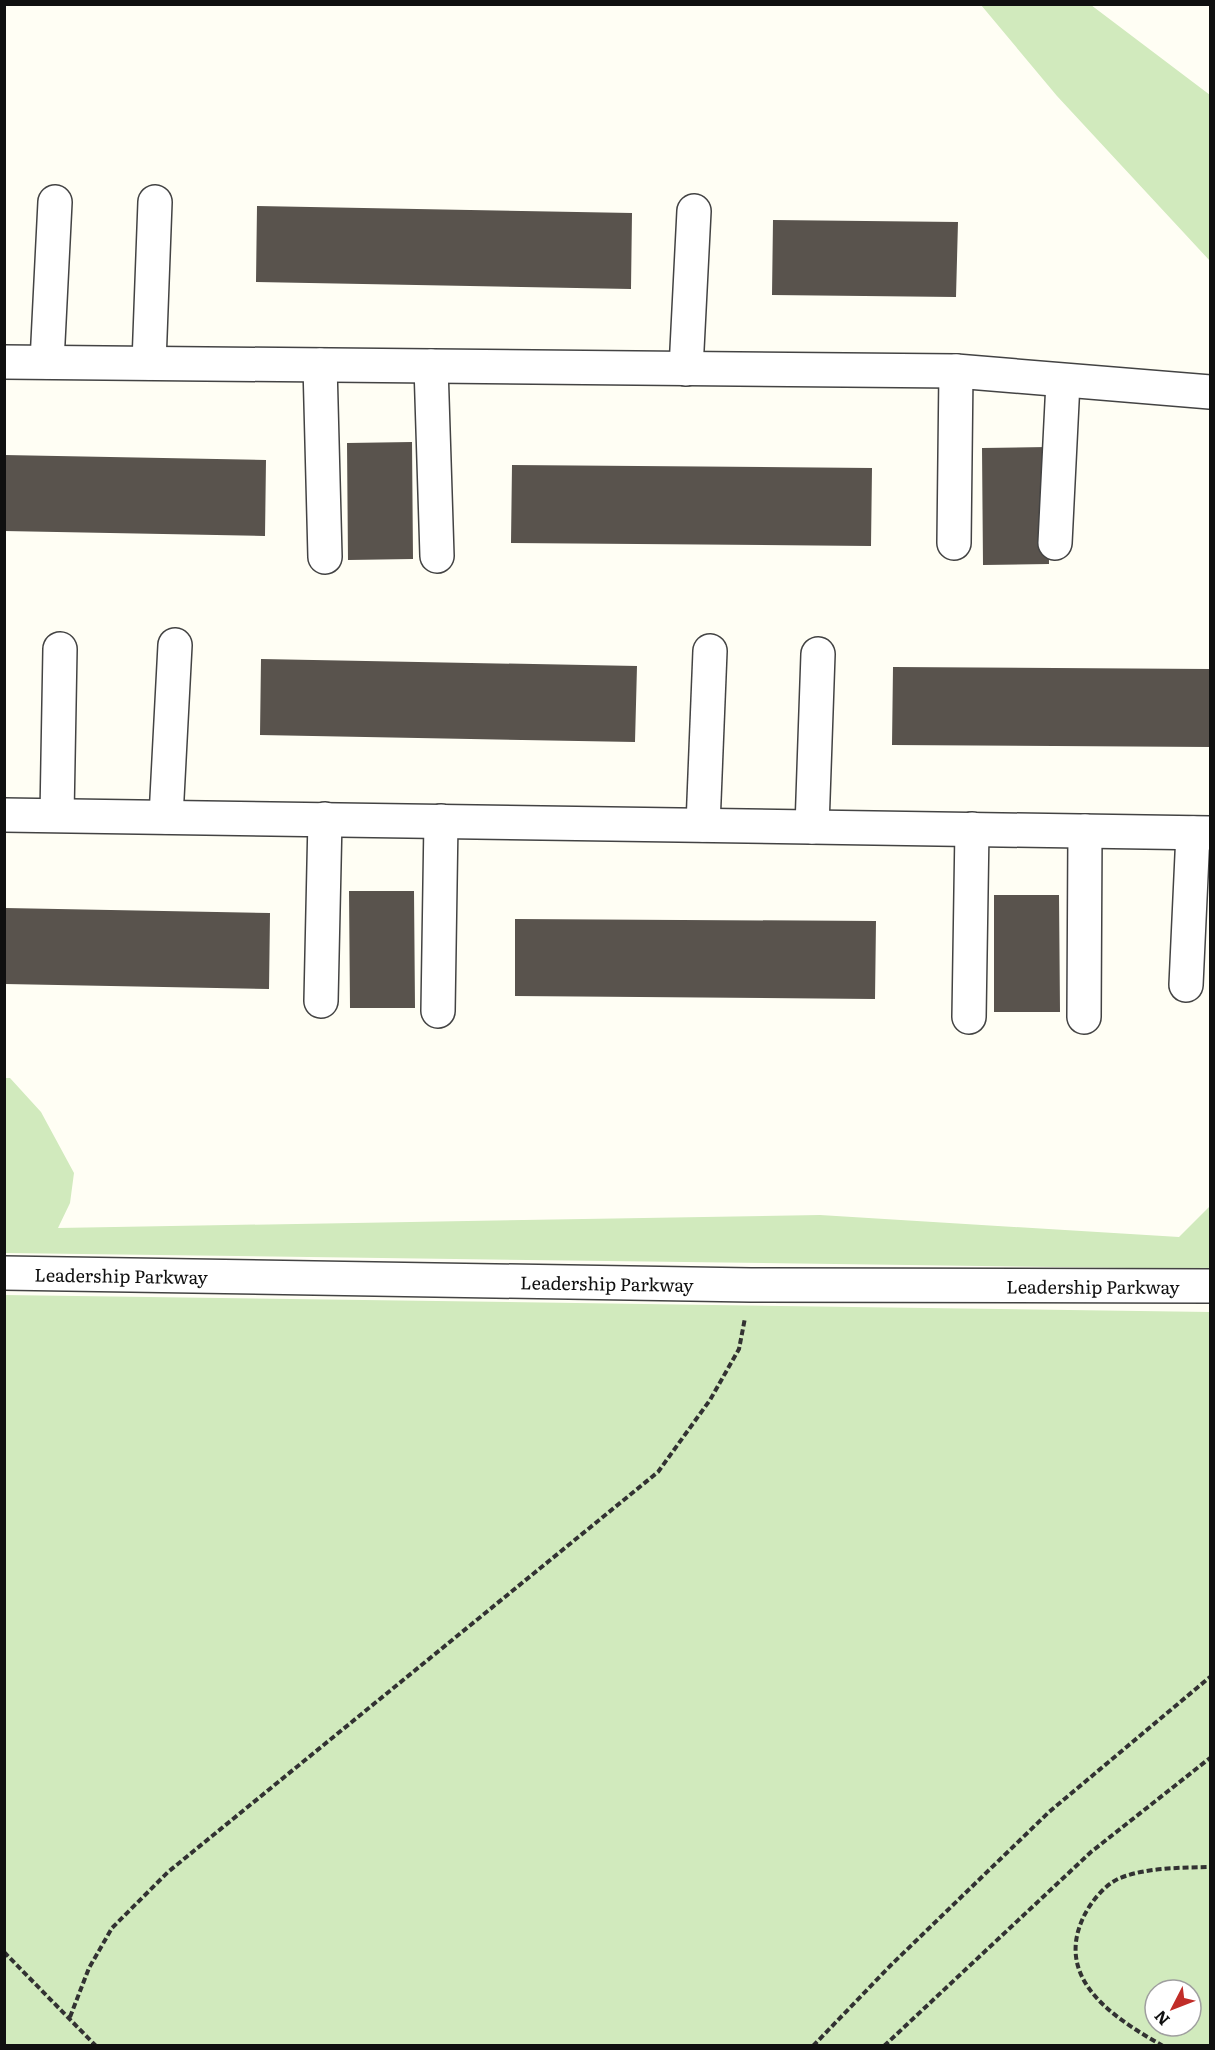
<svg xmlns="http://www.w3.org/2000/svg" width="1215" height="2050" font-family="Literata,serif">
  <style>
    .green { fill: #d1eabd; fill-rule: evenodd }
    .building { fill: #59534d }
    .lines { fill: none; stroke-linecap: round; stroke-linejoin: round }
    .minor-casing { stroke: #434343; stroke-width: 36 }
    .path { stroke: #323232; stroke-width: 4; stroke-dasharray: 6 3; stroke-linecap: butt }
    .minor { stroke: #fff; stroke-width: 33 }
    .labels { text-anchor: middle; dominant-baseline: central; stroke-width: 6; stroke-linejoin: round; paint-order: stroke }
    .street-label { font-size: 18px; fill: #101010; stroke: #fff }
  </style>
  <rect width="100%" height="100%" fill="#fffef4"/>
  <path class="green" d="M981,5h110l119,90v166l-153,-165z
    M5,1078h5l31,34 33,61 -4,30 -12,25 762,-13 359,22 31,-31v63l-1205,-16z
    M5,1295l1205,17v733h-1205zM1155,1990h36v36h-36z"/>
  <path class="building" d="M257,206l375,7 -1,76 -375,-7z
    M773,220l185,2 -2,75 -184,-2z
    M412,442l1,117 -65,1 -1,-117z
    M1048,447l1,117 -66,1 -1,-117z
    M4,455l262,5 -1,76 -261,-5z
    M512,465l360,3 -1,78 -360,-3z
    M261,659l376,7 -2,76 -375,-7z
    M893,667l317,2v78l-318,-2z
    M349,891h65l1,117h-65z
    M994,895h65l1,117h-66z
    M5,908l265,5 -1,76 -264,-5z
    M515,919l361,2 -1,78 -360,-3z"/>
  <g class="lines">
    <defs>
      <g id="minor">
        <path d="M4,362l952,9 254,21"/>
        <path d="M47,362l8,-160"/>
        <path d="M149,363l6,-161"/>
        <path d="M320,365l5,192"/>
        <path d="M431,366l6,190"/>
        <path d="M686,369l8,-158"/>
        <path d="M954,543l2,-172"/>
        <path d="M1055,543l8,-161"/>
        <path d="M4,815l1206,18"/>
        <path d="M57,815l3,-166"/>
        <path d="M166,817l9,-172"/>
        <path d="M703,825l7,-174"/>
        <path d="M812,827l6,-173"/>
        <path d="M1186,985l7,-152"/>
        <path d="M321,1001l4,-182"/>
        <path d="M438,1011l3,-190"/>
        <path d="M969,1017l3,-188"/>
        <path d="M1084,1017l1,-186"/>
        <path id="s1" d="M4,1273l747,12 459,1"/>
      </g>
    </defs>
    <use href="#minor" class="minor-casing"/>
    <path class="path" d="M4,1952l92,94
      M70,2017l19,-49 23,-40 56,-56 490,-400 52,-72 29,-51 6,-31
      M813,2046l78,-81 158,-153 161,-135
      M884,2046l207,-194 119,-94
      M1163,2046c-47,-27 -109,-65 -80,-128 7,-15 21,-33 37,-40 28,-11 61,-10 90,-11"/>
    <use href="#minor" class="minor"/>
  </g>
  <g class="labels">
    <g class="street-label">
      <text stroke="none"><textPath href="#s1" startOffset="117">Leadership Parkway</textPath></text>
      <text stroke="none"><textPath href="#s1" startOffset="603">Leadership Parkway</textPath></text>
      <text stroke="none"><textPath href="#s1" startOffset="1089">Leadership Parkway</textPath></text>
    </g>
  </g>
  <rect width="1215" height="2050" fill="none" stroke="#101010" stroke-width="12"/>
  <g transform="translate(1173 2008) rotate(228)"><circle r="28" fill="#ffffff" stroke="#9f9f9f" stroke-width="1.5"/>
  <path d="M0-4.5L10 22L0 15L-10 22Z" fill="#c12d28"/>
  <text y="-9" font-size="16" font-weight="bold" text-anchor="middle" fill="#101010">N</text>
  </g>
</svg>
